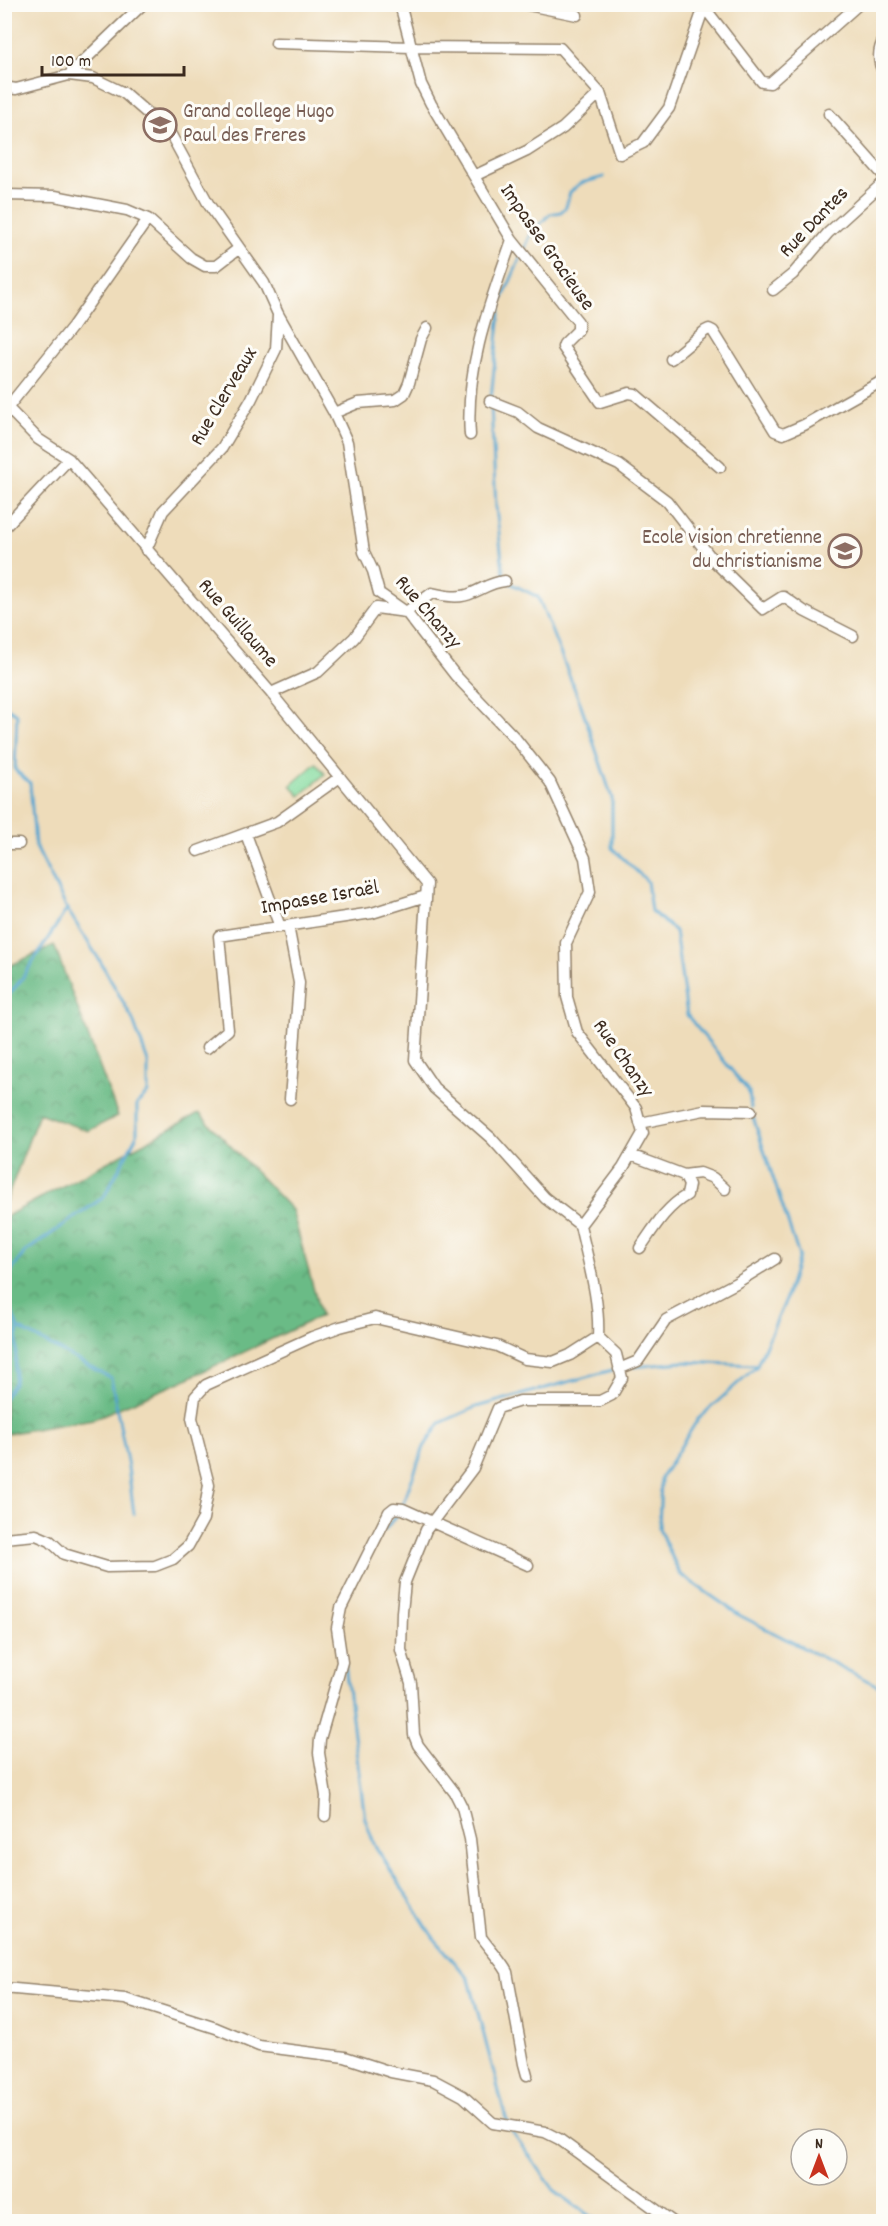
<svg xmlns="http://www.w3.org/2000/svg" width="888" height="2226" font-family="Dekko,sans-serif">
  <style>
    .green { fill: #84db9f; stroke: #60825e; stroke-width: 1.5 }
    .forest { fill: url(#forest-crowns); stroke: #537252; stroke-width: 1.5 }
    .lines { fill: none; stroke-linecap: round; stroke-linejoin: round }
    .stream { stroke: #55a5cf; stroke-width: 3 }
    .minor-casing { stroke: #94836c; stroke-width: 13 }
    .minor { stroke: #fff; stroke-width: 10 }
    .labels { text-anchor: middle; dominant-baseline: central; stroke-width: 6; stroke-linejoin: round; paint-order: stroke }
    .education-label { font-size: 21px; fill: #785e54; stroke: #fdfcf7; text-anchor: start }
    .street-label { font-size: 21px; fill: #3b2a1e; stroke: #fdfcf7 }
  </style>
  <defs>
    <pattern id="forest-crowns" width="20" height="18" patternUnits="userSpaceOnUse" patternTransform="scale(1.5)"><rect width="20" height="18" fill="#6bbb86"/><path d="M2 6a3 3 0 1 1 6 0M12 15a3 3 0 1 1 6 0" fill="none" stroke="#59986d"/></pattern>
  </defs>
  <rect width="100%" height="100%" fill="#fdfcf7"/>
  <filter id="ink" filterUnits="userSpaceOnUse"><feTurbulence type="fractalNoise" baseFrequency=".0167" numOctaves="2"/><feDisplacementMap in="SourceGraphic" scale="12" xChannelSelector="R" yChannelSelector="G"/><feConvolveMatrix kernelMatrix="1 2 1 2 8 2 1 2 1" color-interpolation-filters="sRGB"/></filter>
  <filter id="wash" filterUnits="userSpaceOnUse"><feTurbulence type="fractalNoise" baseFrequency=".008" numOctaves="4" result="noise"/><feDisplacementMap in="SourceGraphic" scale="24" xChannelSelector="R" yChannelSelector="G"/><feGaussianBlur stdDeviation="1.35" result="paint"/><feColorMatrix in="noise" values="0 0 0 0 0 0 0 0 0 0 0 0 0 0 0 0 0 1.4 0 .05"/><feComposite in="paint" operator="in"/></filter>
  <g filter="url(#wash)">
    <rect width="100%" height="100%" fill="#eedcba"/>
    <path class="green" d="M316,763l9,11 -25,22 -9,-11z"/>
    <path class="forest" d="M54,945l64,171 -30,15 -49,-18 -34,91v-236z
      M199,1113l93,97 29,106 -143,67 -85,36 -88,15v-217z"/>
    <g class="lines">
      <path class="stream" d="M524,250l8,-18 18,-18 11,-2 5,-5 4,-15 11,-9 23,-6
        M491,398l10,-95 20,-47
        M491,405l5,102 8,70
        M508,582l30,15 43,108 31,93v50l35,33 4,30 24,20 12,84 62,77 2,16
        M4,706l13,8 -2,56 15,13 5,62 32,64 33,52 32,57 16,44v31l-11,11v31l-33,62 -79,55 -21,29
        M4,1001l17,-21 46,-71
        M4,1293l14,35 -4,55 -10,15
        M18,1328l93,50 17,89 6,47
        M757,1366l-59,53 -37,59 -2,51 21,45 59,41 145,74
        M634,1367l48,-5 75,3 27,-61 15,-48 -47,-142
        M402,1506l22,-59 16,-24 36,-16 140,-38
        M385,1530l14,-19
        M345,1665l20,154 9,25 59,93 36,42 38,143
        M511,2130l43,60 44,32"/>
    </g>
  </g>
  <g filter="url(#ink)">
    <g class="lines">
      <defs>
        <path id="minor" d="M400,4l21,80 10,20 81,136 66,82v8l-14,14 -1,3 37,55 29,-9 6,1 85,73
          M523,4l54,11
          M704,7l58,75 8,1 89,-79
          M884,40c-7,10 -6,23 0,33
          M276,43l135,4 149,1 40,45 20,61 23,-11 26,-35 36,-104
          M69,75l74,-71
          M4,87l12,2 53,-14 24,3 31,15 46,40 39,72 55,78 14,31 56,99 13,29 17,110 9,19 6,22 27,19 49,63 61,64 34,43 35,76 5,34 -24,51 1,54 10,35 59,76 7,25 -20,35 -43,57c8,37 20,74 18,112l-28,18 -17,7 -28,-3 -28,-13 -122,-28 -35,9 -28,10 -106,48 -11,12 -3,21 17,67 -6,34 -15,27 -15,13 -18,7 -48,1 -43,-13 -14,-13 -14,-6 -32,3
          M829,114l55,62
          M474,176l53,-25 36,-23 37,-35
          M4,195l51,1 72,14 21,9 43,39 14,8h11l22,-17
          M773,290l20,-16 35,-41 56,-51
          M671,359l34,-28 4,-2 4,2 62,100 8,3 21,-9 80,-45
          M490,401l28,11 20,16 81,37 48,36 45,58 51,50 19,-12h2l20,14 49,25
          M4,404l34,35 31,20 202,234 156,191 -12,176 19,28 57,50 54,60 35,27
          M8,407l65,-81 75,-107
          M334,413l24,-10 37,-3 9,-6 5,-11 12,-44 6,-11
          M470,435c-5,-68 20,-132 42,-195
          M4,528l65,-69
          M146,550l17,-39 59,-63 29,-48 25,-51 2,-34
          M271,693l47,-21 36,-34 22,-30 30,4 26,-19c13,3 28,6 40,0 12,-5 20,-11 33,-12
          M246,834l34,93
          M4,844h15
          M198,851l79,-29 63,-45
          M288,926l11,57 -9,116
          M207,1048l21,-18 -9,-94 153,-23 54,-17
          M640,1123l64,-13 47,1
          M631,1155l53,20 16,-2 13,5 12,11
          M640,1248c14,-20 25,-40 47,-53l2,-10 -5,-10
          M619,1369l19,-8 28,-41 70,-37 39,-24
          M325,1816l1,-20 -7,-43 1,-14 22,-77 -5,-34 4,-20 48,-96 5,-4 9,1 125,56
          M4,1988l121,11 91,29 43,18 86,11 46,15 42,8 30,16 30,27 52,9 14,7 114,83
          M527,2075l-3,-11 -17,-92c-7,-13 -18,-23 -26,-35l-11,-98 -8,-32 -7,-14 -37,-48 -4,-10 -3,-52 -10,-33 1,-38 3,-30 21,-52 47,-62 25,-60 22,-7h80l12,-6 10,-17 -6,-24 -18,-17"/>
      </defs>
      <use href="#minor" class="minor-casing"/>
      <use href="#minor" class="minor"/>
    </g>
  </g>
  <defs>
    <symbol id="school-ring" viewBox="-11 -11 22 22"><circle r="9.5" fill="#fdfcf7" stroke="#8d6e63" stroke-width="1.5"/><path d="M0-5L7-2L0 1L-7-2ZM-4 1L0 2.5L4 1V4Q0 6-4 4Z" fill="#8d6e63"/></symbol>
  </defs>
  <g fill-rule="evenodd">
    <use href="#school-ring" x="141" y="106" width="38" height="38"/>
    <use href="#school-ring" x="826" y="532" width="38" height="38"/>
  </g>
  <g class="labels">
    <g class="education-label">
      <text x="183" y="113">Grand college Hugo<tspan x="183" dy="24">Paul des Freres</tspan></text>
      <text x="822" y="539" text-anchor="end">Ecole vision chretienne<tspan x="822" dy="24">du christianisme</tspan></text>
    </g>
    <g class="street-label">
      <text transform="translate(815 223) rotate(-46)">Rue Dantes</text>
      <text transform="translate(546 248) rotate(55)">Impasse Gracieuse</text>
      <text transform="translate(225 397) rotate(-59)">Rue Clerveaux</text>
      <text transform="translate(427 613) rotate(49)">Rue Chanzy</text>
      <text transform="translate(237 624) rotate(49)">Rue Guillaume</text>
      <text transform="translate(320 899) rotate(-10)">Impasse Israël</text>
      <text transform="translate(622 1059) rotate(55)">Rue Chanzy</text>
    </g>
  </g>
  <rect width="888" height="2226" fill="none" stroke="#fdfcf7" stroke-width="24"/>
  <g transform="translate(819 2157)"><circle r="28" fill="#fdfcf7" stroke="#afa8a0" stroke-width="1.5"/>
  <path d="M0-4.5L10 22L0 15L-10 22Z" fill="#c8321e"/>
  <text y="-9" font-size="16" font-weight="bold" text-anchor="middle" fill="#3b2a1e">N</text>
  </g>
  <path d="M42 66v9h142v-9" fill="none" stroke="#3b2a1e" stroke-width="3"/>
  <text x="51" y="66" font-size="18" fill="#3b2a1e" stroke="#fdfcf7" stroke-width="4.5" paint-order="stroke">100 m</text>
</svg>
